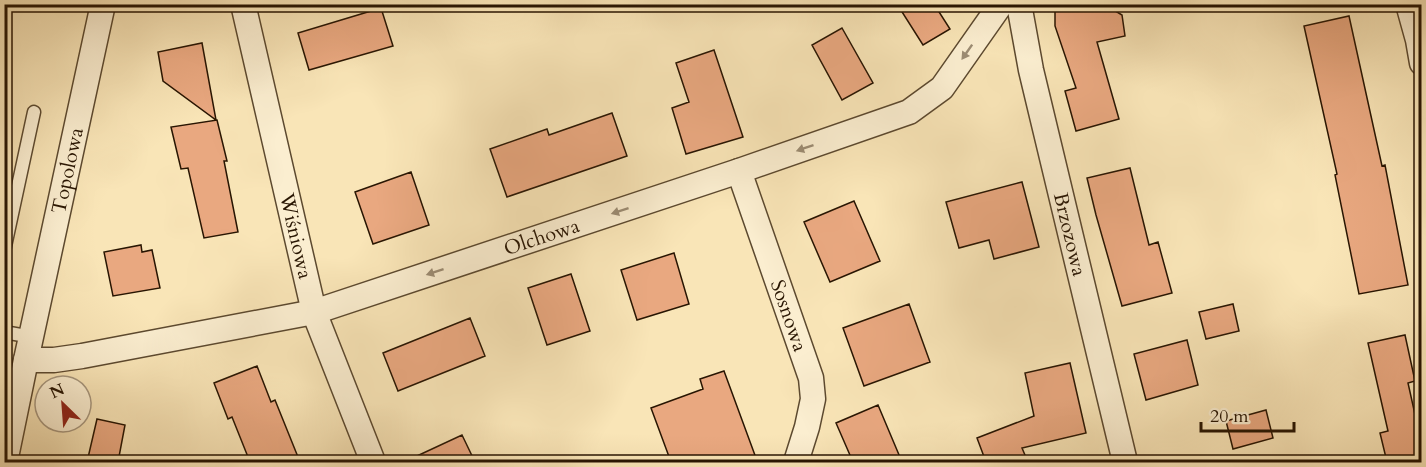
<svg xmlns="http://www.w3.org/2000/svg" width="1426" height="467" font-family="Cardo,serif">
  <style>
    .building { fill: #e9a880; stroke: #281502; stroke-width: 1.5 }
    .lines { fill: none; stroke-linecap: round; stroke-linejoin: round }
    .lane-casing { stroke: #5c492f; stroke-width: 15 }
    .street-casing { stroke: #5c492f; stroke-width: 27 }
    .lane { stroke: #fbeed0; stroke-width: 12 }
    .street { stroke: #fbeed0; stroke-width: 24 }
    .oneway { fill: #9c8c73 }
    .labels { text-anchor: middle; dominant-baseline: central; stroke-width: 5; stroke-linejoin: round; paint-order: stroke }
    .street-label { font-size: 20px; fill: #281502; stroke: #fbeed0 }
  </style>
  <rect width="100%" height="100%" fill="#f9e5b7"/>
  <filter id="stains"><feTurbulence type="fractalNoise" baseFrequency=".00333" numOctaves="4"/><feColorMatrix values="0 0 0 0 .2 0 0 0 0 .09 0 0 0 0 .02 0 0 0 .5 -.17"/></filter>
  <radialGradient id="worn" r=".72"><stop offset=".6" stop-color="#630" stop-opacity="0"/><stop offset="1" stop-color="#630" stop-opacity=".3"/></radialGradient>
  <path class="building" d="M897,4h37l16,25 -27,16z
    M1055,4h49l18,11 3,21 -28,6 22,77 -43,12 -11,-40 11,-3 -21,-62z
    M381,8l12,38 -84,24 -11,-37z
    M1349,16l33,150 3,-1 23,120 -49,9 -24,-119 2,-1 -33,-148z
    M842,28l31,55 -31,17 -30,-55z
    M202,43l14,77 -53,-39 -5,-29z
    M714,50l29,87 -57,17 -14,-46 17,-6 -13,-39z
    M612,113l15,43 -120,41 -17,-48 57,-20 2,6z
    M217,120l10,41h-3l14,71 -34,6 -16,-70 -7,1 -10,-42z
    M1130,168l19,77 9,-3 14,51 -50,13 -26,-91 -9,-37z
    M411,172l18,53 -56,19 -18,-52z
    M1022,182l17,65 -45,12 -5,-19 -30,8 -13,-46z
    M854,201l26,60 -50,21 -26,-60z
    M141,245l1,7 10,-2 8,38 -47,8 -9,-44z
    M674,253l15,51 -52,16 -16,-50z
    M571,274l19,57 -43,14 -19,-57z
    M909,304l21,58 -66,24 -21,-58z
    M1233,304l6,27 -33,8 -7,-27z
    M470,318l15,38 -87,35 -15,-38z
    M1405,335l10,46 -7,2 14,63v16h-35l-7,-29 8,-2 -20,-88z
    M1187,340l11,45 -52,15 -12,-46z
    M1070,363l16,70 -64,15 3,7 -20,7h-19l-9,-24 57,-22 -9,-43z
    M257,366l14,36 4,-2 25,62h-50l-18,-45 -4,2 -14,-36z
    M724,371l32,87 -13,4h-72l-20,-54 52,-19 -3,-10z
    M878,405l24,57h-49l-17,-39z
    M1266,410l7,28 -40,11 -7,-28z
    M97,419l28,6 -7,37h-31z
    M462,435l13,27h-71z"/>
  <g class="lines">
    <defs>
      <path id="lane" d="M4,251l30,-139
        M4,332l28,5"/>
      <g id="street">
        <path id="s1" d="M243,4l71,308 59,150"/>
        <path id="s2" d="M1019,4l12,66 94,392"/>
        <path d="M1408,4l10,36 4,23"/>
        <path id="s3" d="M739,171l72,207 2,21 -6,28 -11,35"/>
        <path id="s4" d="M26,360h28l28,-4 232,-44 425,-141 170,-59 33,-24 59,-84"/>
        <path id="s5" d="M5,462l21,-102 77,-356"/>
      </g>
    </defs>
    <use href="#lane" class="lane-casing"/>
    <use href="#street" class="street-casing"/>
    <use href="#lane" class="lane"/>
    <use href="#street" class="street"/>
  </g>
  <defs><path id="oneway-solid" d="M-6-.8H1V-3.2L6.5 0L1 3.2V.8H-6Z" transform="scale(1.5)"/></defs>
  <g class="oneway">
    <use href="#oneway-solid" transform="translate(967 52) rotate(125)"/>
    <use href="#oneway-solid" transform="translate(805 148) rotate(161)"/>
    <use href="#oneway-solid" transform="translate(620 211) rotate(162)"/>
    <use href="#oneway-solid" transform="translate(435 272) rotate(162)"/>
  </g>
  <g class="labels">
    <g class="street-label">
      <text stroke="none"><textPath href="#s5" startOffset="298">Topolowa</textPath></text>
      <text stroke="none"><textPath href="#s2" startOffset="236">Brzozowa</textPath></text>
      <text stroke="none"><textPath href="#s1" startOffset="238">Wiśniowa</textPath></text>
      <text stroke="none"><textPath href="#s4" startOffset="532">Olchowa</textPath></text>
      <text stroke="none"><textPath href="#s3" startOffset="153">Sosnowa</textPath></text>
    </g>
  </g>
  <rect width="1426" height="467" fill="none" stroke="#f9e5b7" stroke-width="24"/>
  <rect x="6" y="6" width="1414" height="455" fill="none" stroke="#281502" stroke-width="3"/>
  <rect x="12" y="12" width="1402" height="443" fill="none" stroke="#281502" stroke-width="1.5"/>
  <g transform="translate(63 404) rotate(335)"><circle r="28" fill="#fbeed0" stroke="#a7977e" stroke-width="1.5"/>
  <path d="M0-4.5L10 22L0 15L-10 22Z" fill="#8f2418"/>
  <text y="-9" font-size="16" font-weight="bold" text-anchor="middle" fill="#281502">N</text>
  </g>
  <path d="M1201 422v9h93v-9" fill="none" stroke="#281502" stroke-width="3"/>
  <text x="1210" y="422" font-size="18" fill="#281502" stroke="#fbeed0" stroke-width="4.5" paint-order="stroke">20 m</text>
  <rect width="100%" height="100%" filter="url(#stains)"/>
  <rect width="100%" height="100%" fill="url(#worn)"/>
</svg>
